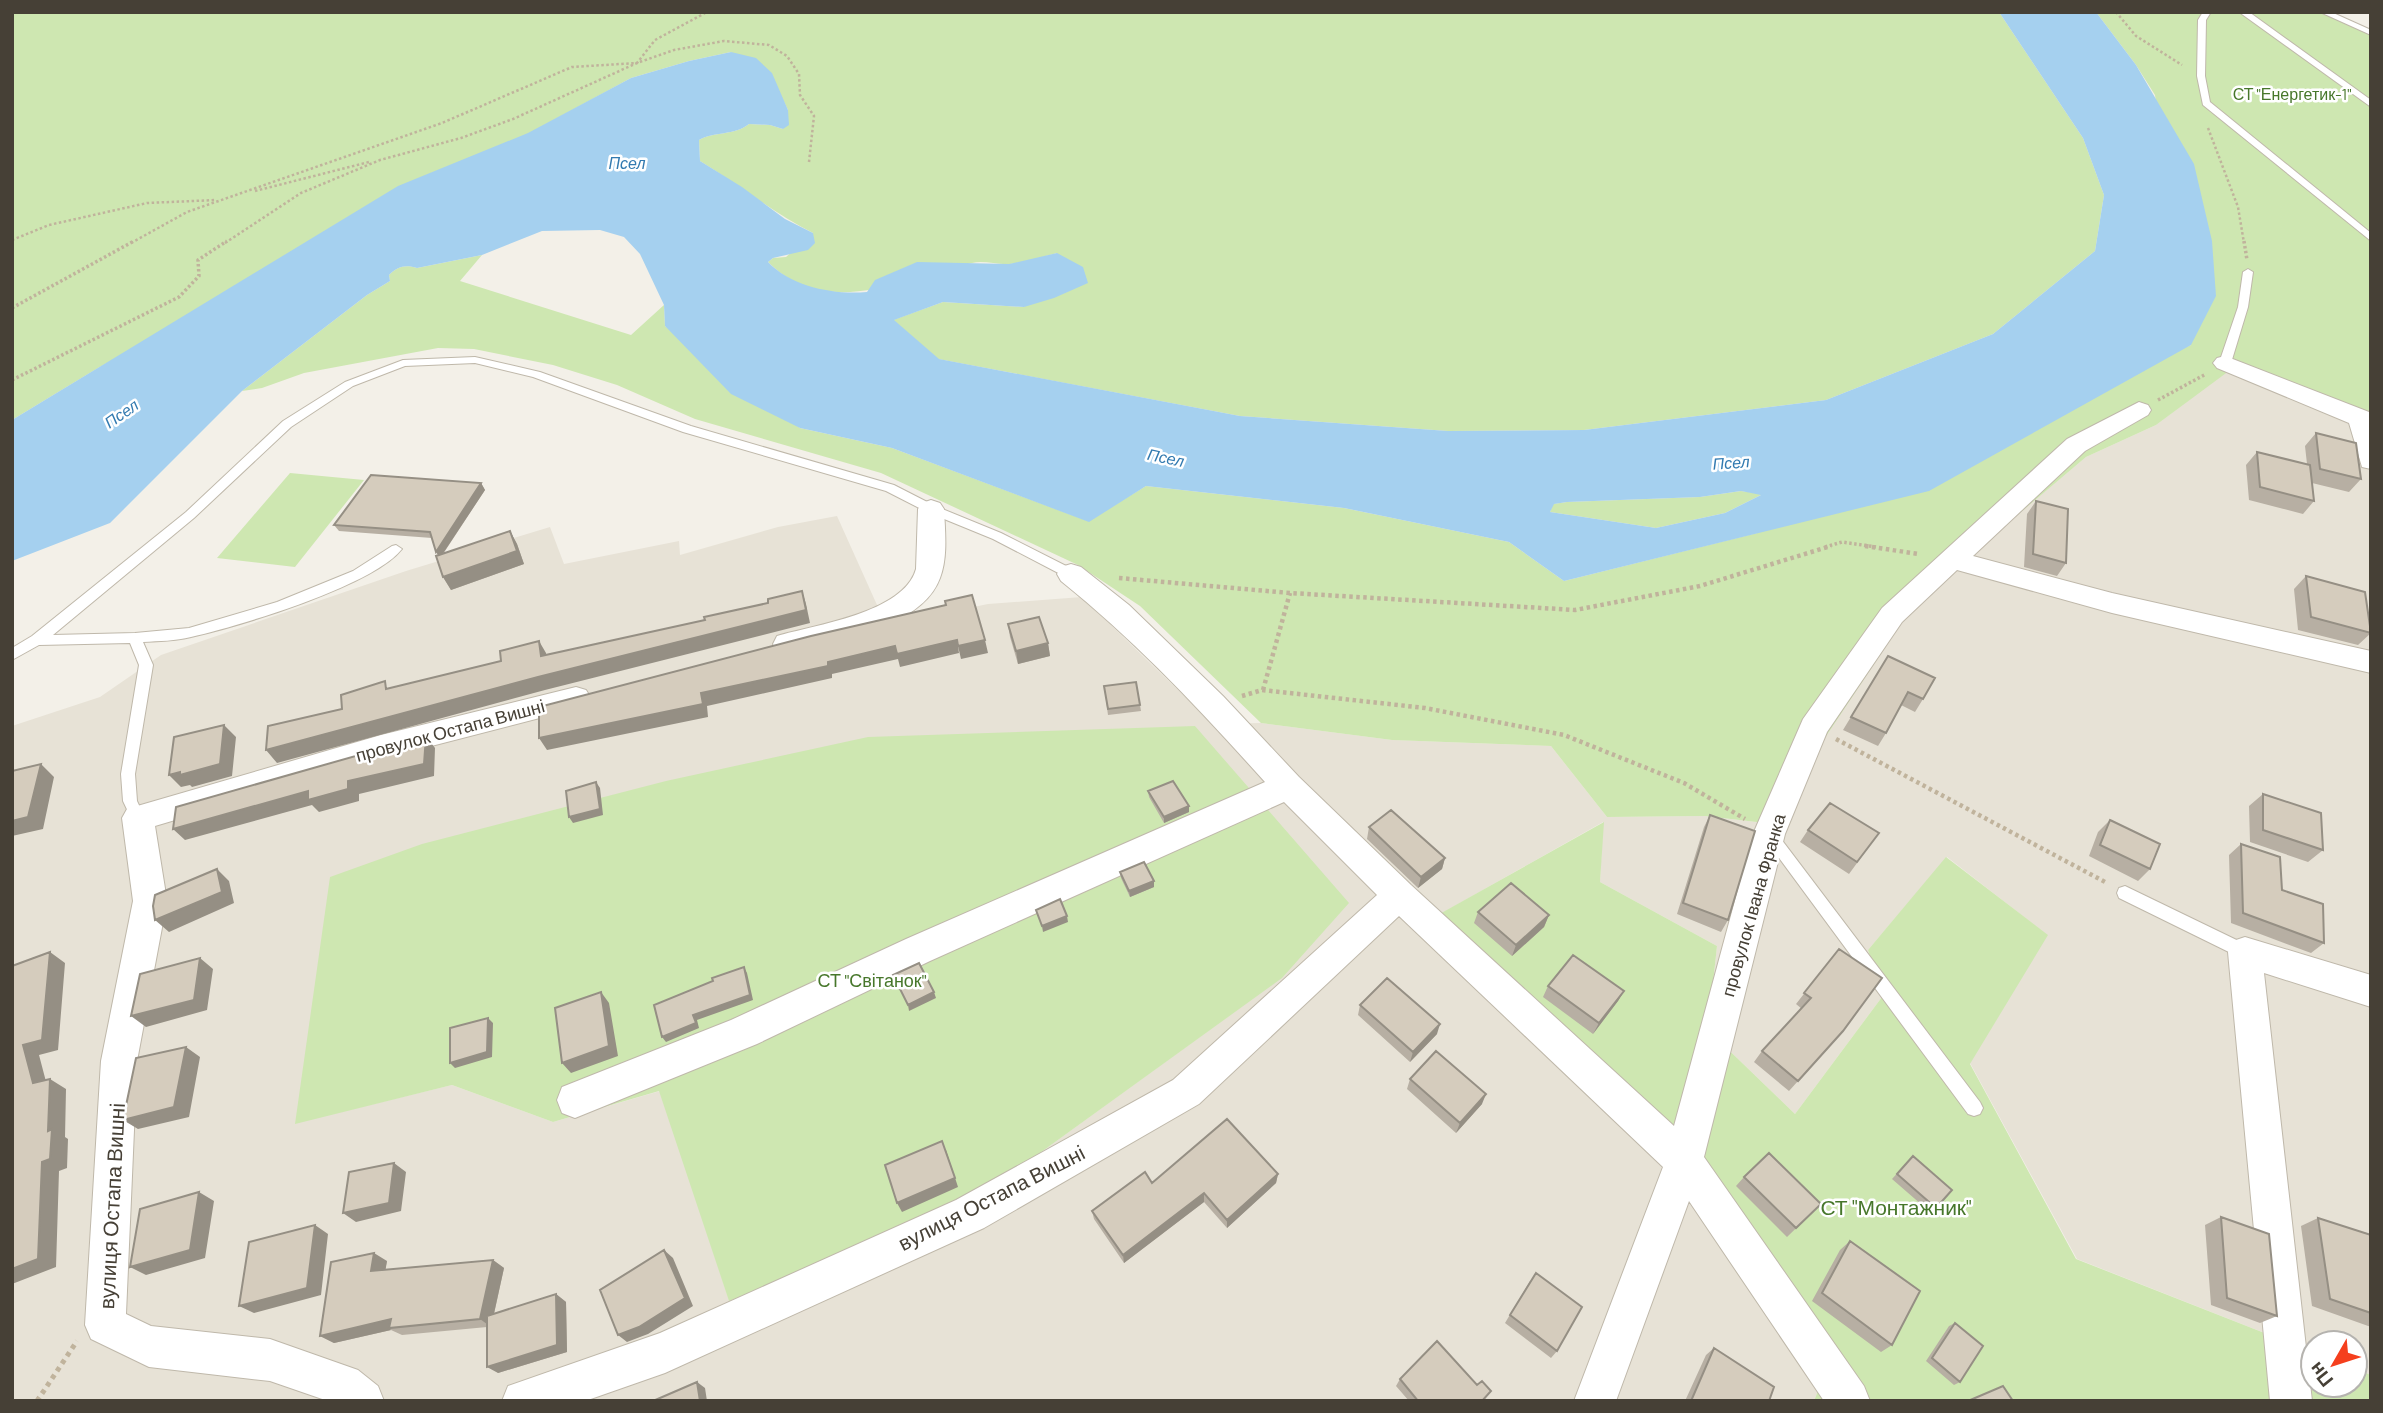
<svg xmlns="http://www.w3.org/2000/svg" width="2383" height="1413" font-family="Barlow,sans-serif">
  <style>
    .residential { fill: #e7e2d6; fill-rule: evenodd }
    .green { fill: #cee7b1 }
    .water { fill: #a5d0ef; fill-rule: evenodd }
    .lines { fill: none; stroke-linecap: round; stroke-linejoin: round }
    .lane-casing { stroke: #bfb8aa; stroke-width: 2 }
    .street-casing { stroke: #bfb8aa; stroke-width: 2 }
    .path-far3 { stroke: #c0b39c; stroke-width: 2.5; stroke-dasharray: 2.5 2.5; stroke-linecap: butt }
    .path-far2 { stroke: #c0b39c; stroke-width: 3.5; stroke-dasharray: 2.5 2.5; stroke-linecap: butt }
    .path-far1 { stroke: #c0b39c; stroke-width: 4.5; stroke-dasharray: 3.5 3.5; stroke-linecap: butt }
    .path { stroke: #c0b39c; stroke-width: 5; stroke-dasharray: 4.5 4.5; stroke-linecap: butt }
    .lane { fill: #fff; fill-rule: evenodd }
    .street { fill: #fff; fill-rule: evenodd }
    .wall { fill: #b7afa3 }
    .shaded-wall { fill: #958f84 }
    .building { fill: #d5ccbd; stroke: #958f84; stroke-width: 2 }
    .labels { text-anchor: middle; dominant-baseline: central; stroke-width: 5; stroke-linejoin: round; paint-order: stroke }
    .far-park-label { font-size: 16px; fill: #47772b; stroke: #fff }
    .far-water-label { font-size: 16px; font-style: italic; fill: #327ab0; stroke: #fff }
    .street-label { font-size: 18px; fill: #464036; stroke: #fff }
    .park-label { font-size: 18px; fill: #47772b; stroke: #fff }
    .near-street-label { font-size: 21px; fill: #464036; stroke: #fff }
    .near-park-label { font-size: 21px; fill: #47772b; stroke: #fff }
  </style>
  <rect width="100%" height="100%" fill="#f3f0e8"/>
  <path class="residential" d="M2246,361l118,51 7,22v941l-16,-6v-26h-42v9l-236,-93 -107,-196 77,-128 -100,-78 -79,93 14,47 -87,117 -87,-84 9,-84 -117,-64 3,-60 -166,94 269,255 112,220 -4,10h-1802v-675l88,-29 61,-42 245,-84 144,-44 14,37 115,-23 1,14 98,-28 59,-11 49,109 102,-21 94,-7 131,127 48,-1 131,17 159,6 56,71 98,-1 78,9 38,-81 95,-144 170,-143 70,-32 72,-55zM1195,726l86,252 -302,219 -250,103 -69,-209 -107,31 -101,-37 -157,38z"/>
  <path class="green" d="M12,12h1987l84,126 21,57 -9,56 -102,83 -167,66 -242,30 -136,1 -208,-15 -302,-57 -45,-39 50,-18 81,5 33,-54c-15,4 -32,9 -47,11 -13,1 -26,-4 -38,-1 -67,15 -145,58 -204,-1l5,-4 13,-1 27,-24c-40,-20 -75,-49 -113,-72l-1,-21c15,-9 35,-4 50,-16l21,1 13,4 5,-19 -8,-16 -49,-42 -42,9 -58,17 -533,290 -86,52z
    M2096,12h221l54,21v401l-8,-22 -122,-50 -85,63 -70,32 -170,144 -95,143 -38,81 -78,-9 -98,1 -56,-71 -159,-6 -131,-17 -121,-117 -62,-41 -197,-92 -186,-54 -78,-34 -64,-20 -79,-16 -36,-1 -134,25 -42,15 -20,3 125,-96 23,-14 -1,-6c8,-8 16,-11 28,-7l65,-13 -22,26 171,54 33,-30 1,21 135,102 92,20 196,73 58,-35 198,22 165,34 55,39 193,-48 434,-188 -36,-250 -19,-30z
    M290,473l74,7 -69,87 -78,-9z
    M1741,491l22,3 -38,19 -69,15 -106,-16 3,-8 14,-2 133,-5z
    M1195,726l154,177 -67,75 -303,219 -250,104 -70,-210 -106,31 -101,-37 -157,39 35,-247 92,-33 244,-63 202,-44z
    M1604,822l-4,60 117,64 -9,84 87,84 87,-117 -14,-47 78,-93 102,78 -78,129 106,195 237,93v33h42v-16l16,6v26h-557l4,-10 -13,-83 -369,-392z"/>
  <path class="water" d="M1999,12h97l40,53 58,99 18,77 4,55 -25,49 -262,146 -365,90 -55,-39 -165,-34 -198,-22 -57,36 -197,-74 -92,-20 -69,-34 -66,-68 -1,-21 -24,-51 -16,-17 -24,-7 -58,1 -60,24 -65,13c-12,-4 -20,-1 -28,7l1,6 -23,14 -125,96 -132,132 -98,38v-141l386,-234 130,-53 103,-55 58,-17 42,-9 25,6 16,15 16,37 1,15 -6,4 -13,-4 -21,-1c-15,12 -35,7 -50,16l1,21 42,26 43,32 28,14 2,10 -7,7 -35,8 -5,4c24,25 66,33 99,30l8,-12 42,-18 92,2 48,-11 26,14 5,16 -34,15 -30,9 -81,-5 -49,18 45,39 301,57 208,15 136,-1 242,-30 167,-66 102,-83 9,-56 -21,-57zM1741,491l20,4 -36,18 -69,15 -106,-16 4,-8 13,-2 133,-5z"/>
  <g class="lines">
    <defs>
      <path id="lane" d="M2203,12h8l-5,8 -1,56 5,26 161,131v8l-168,-136 -6,-29 1,-56z
        M2239,12h10l122,88v7z
        M2320,12h11l40,18v5z
        M2248,269l5,3 -5,35 -17,56 -6,3 -4,-1 -2,-2 19,-56 5,-35z
        M475,357l65,15 151,54 203,59 41,21 66,27 75,38 1,3 -1,3h-10l-73,-38 -66,-27 -41,-21 -203,-59 -150,-55 -58,-14 -70,3 -52,20 -62,41 -97,91 -141,117 82,-2 54,-5 88,-26 76,-31 39,-25 4,-1 6,4c-29,37 -163,77 -211,88 -15,4 -32,4 -48,5l10,23 -18,109 2,27 8,17 -2,4 -5,2 -5,-2 -10,-21 -2,-27 18,-109 -9,-22 -91,2 -27,15v-12l20,-12 154,-124 97,-91 62,-39 58,-22z
        M1770,829l5,2 205,271 3,6 -3,6 -6,2 -6,-2 -203,-275 -3,-4 3,-4z
        M2125,886l126,61 2,5 -2,5 -6,2 -6,-2 -120,-59 -2,-5 2,-5z"/>
      <path id="street" d="M2225,356l144,56 2,57 -9,-2 -13,-44 -132,-55 -4,-5 4,-5z
        M2139,402l9,3 3,5 -3,5 -63,36 -112,105 139,37 259,58v22l-259,-60 -155,-43 -55,52 -75,110 -42,102 -81,323 160,229 6,15h-46l-135,-200 -73,200h-42l89,-234 -264,-251 -200,188 -215,124 -319,145 -80,28h-83l6,-15 152,-53 296,-133 217,-120 204,-185 -93,-93 -354,159 -173,83 -182,74 -13,-5 -5,-13 5,-13 169,-67 175,-81 359,-157c-64,-71 -129,-141 -204,-201l-4,-7 4,-7 10,-3 10,3 48,38 94,91 76,81 112,108 263,241 79,-292 50,-115 79,-111 185,-169z
        M931,500l9,3 4,6c1,22 4,48 -4,69 -18,50 -107,65 -153,77l-10,-3 -4,-8 4,-8c37,-11 127,-23 139,-67l2,-60 4,-6z
        M576,687l10,3 5,8 -5,8 -205,53 -226,67 12,75 -30,160 -11,253 25,12 119,13 88,31 20,16 6,15h-56l-58,-20 -121,-14 -58,-28 -6,-14 16,-264 32,-160 -11,-83 5,-9 254,-74z
        M2245,937l126,38v32l-107,-34 48,428h-42l-42,-449 5,-11z"/>
    </defs>
    <use href="#lane" class="lane-casing"/>
    <use href="#street" class="street-casing"/>
    <path class="path-far3" d="M2116,12l20,24 46,29
      M2208,128l30,79 6,36
      M255,191l114,-29
      M12,240l37,-15 98,-22 69,-3
      M131,243l56,-31 255,-89 130,-56 65,-4 18,-23 52,-28
      M225,243l76,-50 79,-33 81,-22 52,-19 124,-56 37,-13 50,-9 45,4 18,11 12,18 1,21 14,21 -5,46"/>
    <path class="path-far2" d="M2244,241l3,19
      M12,308l122,-67
      M12,380l167,-83 20,-21 -1,-16 29,-19
      M2158,400l48,-26
      M1825,547l17,-5 34,5"/>
    <path class="path-far1" d="M1865,546l54,8
      M1119,578l171,15 285,17 125,-24 131,-40
      M1263,690l27,-97
      M1242,696l20,-6 163,18 139,27 120,48 61,36
      M1836,739l271,144"/>
    <path class="path" d="M37,1401l40,-60"/>
    <use href="#lane" class="lane"/>
    <use href="#street" class="street"/>
  </g>
  <path class="wall" d="M2316,433l45,46 -12,13 -37,-9 2,18 -11,13 -54,-14 -3,-35 11,-13 50,12 -2,-18z
    M481,483l4,7 -42,64 67,-23 7,13 7,20 -73,26 -8,-13 -4,-22 -7,-17 -93,-7 -5,-6z
    M2036,501l30,62 -9,13 -33,-9 3,-53z
    M2306,576l65,53v4l-13,12 -60,-15 -4,-41z
    M1008,624l40,19 2,13 -32,8 -8,-27z
    M1888,656l35,43 -8,13 -14,-7 -15,28 -8,13 -35,-16z
    M1104,686l36,19 1,6 -33,4z
    M1148,791l41,21 -25,11 -15,-26z
    M2263,794l60,56 -15,12 -58,-20 -1,-36z
    M1710,815l18,105 -7,12 -44,-18 27,-87z
    M2110,820l40,49 -12,12 -49,-25 9,-24z
    M1369,827l76,31 -3,11 -24,19 -51,-49z
    M1808,830l71,3 -30,41 -49,-32z
    M2241,844l41,46 42,53 -13,10 -80,-30 -2,-68z
    M1120,872l34,15 -24,10 -9,-19z
    M1478,912l71,3 -5,12 -32,29 -38,-33z
    M1839,949l4,82 -54,60 -35,-29 8,-11 40,-42 -6,-5z
    M1548,986l76,5 -6,10 -25,33 -50,-37z
    M1360,1005l77,29 -27,28 -52,-47z
    M1410,1079l72,25 -26,29 -49,-44z
    M1913,1156l23,52 -6,4 -38,-33z
    M1278,1174l-2,9 -49,45 -23,-26 -80,61 -30,-44 -2,-8 60,-28z
    M1744,1177l77,27 -34,33 -51,-51z
    M2221,1217l56,99 -17,7 -49,-18 -6,-80z
    M2318,1218l53,17v92l-59,-21 -11,-80z
    M1850,1241l42,104 -11,7 -69,-51 28,-51z
    M493,1260l11,8 -10,46 62,-20 10,8 1,50 -69,21 -11,-46 -85,8 -11,-5 -57,13 -14,-7 67,-75 -2,9z
    M1530,1281l27,70 -6,7 -46,-35z
    M1955,1323l5,59 -6,3 -28,-24 23,-35z
    M1714,1348l55,53h-84l21,-46z
    M1400,1379l77,6 14,6 -8,10h-74l-13,-15z"/>
  <path class="shaded-wall" d="M481,483l4,7 -45,68 -4,-6z
    M510,531l7,13 7,20 -73,26 -8,-13z
    M802,591l4,13 4,19 -265,67 -268,73 -11,-13 272,-73 268,-67z
    M957,640l2,13 -59,14 -2,-8 -66,15v4l-125,28 1,11 -161,33 -8,-12 162,-45 127,-31 67,-16z
    M985,640l3,13 -27,6 -3,-13z
    M539,641l7,12 2,15 -7,-12z
    M1048,643l2,13 -32,8 -2,-13z
    M224,725l12,12 -4,39 -40,11 -2,-2 -9,2 -12,-12z
    M426,736l9,12 -1,28 -75,18v7l-40,11 -7,-7 -127,35 -12,-11 135,-38z
    M41,764l13,13 -11,52 -31,7v-15z
    M596,782l4,6 3,27 -30,8 -4,-6z
    M1189,806v6l-25,11v-6z
    M1445,858l-3,11 -24,19 3,-11z
    M217,869l12,12 5,22 -65,29 -14,-12z
    M1154,881v6l-24,10 -1,-6z
    M1549,915l-5,12 -32,29 4,-11z
    M1067,916l1,6 -25,10 -1,-6z
    M50,952l15,11 -7,87 -19,5 10,38 -16,-10 -10,-38z
    M200,958l13,11 -6,41 -61,17 -15,-11z
    M744,967l3,6 6,27 -56,20 2,8 -33,14 -4,-5 31,-22z
    M1624,991l-6,10 -25,33 6,-11z
    M601,992l8,11 9,53 -47,17 -9,-10z
    M934,992l2,6 -27,13 -1,-6z
    M488,1018l5,5 -1,34 -37,11 -5,-5z
    M1440,1024l-3,10 -27,28 3,-10z
    M186,1047l14,10 -11,60 -51,12 -15,-9z
    M50,1079l16,10 -1,48 3,2 -1,29 -8,3 -3,96 -44,17v-15l30,-107 6,-31z
    M1486,1094l-4,10 -26,29 4,-10z
    M946,1150l12,37 -56,25 -5,-9z
    M394,1163l12,9 -5,39 -45,11 -13,-9z
    M1278,1174l-2,9 -49,45v-8z
    M199,1192l15,9 -9,57 -59,17 -16,-8z
    M1204,1193v9l-80,61 -1,-8z
    M315,1225l13,9 -7,61 -67,18 -15,-7z
    M664,1250l9,8 20,48 -45,28 -21,8 -9,-7z
    M374,1253l13,8 -3,18 -13,-8z
    M493,1260l11,8 -13,59 -11,-8z
    M556,1294l10,8 1,50 -69,21 -11,-6z
    M391,1319l-2,9 2,2 -57,13 -14,-7z
    M697,1382l8,6 2,13h-7z"/>
  <path class="building" d="M2316,433l40,10 5,36 -41,-10z
    M2257,452l53,13 4,36 -54,-14z
    M371,475l110,8 -45,69 -6,-20 -96,-7z
    M2036,501l32,8 -2,54 -33,-9z
    M510,531l7,20 -74,26 -7,-21z
    M2306,576l59,16 6,41 -60,-16z
    M802,591l4,19 -268,67 -272,73 2,-24 74,-17 -1,-14 44,-14 1,8 115,-28 -1,-10 39,-10 2,15 164,-36 -1,-3 64,-14v-4z
    M972,595l13,45 -27,6 -1,-6 -60,14 -2,-8 -67,16v4l-127,27 2,11 -164,34v-31l272,-71 135,-31 -1,-4z
    M1039,617l9,26 -32,8 -8,-27z
    M1888,656l47,22 -12,21 -15,-7 -22,41 -35,-16z
    M1136,682l4,23 -32,4 -4,-23z
    M224,725l-4,39 -40,11v-3l-11,3 5,-38z
    M426,736l-2,28 -76,17v8l-40,11v-9l-135,38 3,-22z
    M41,764l-13,53 -16,4v-50z
    M1173,781l16,25 -25,11 -16,-26z
    M596,782l4,27 -31,8 -3,-26z
    M2263,794l58,19 2,37 -60,-20z
    M1830,803l49,30 -22,29 -49,-32z
    M1391,810l54,48 -24,19 -52,-50z
    M1710,815l45,16 -27,89 -45,-17z
    M2110,820l50,24 -10,25 -50,-24z
    M2241,844l39,13 2,33 41,14 1,39 -81,-30z
    M1144,862l10,19 -25,10 -9,-19z
    M217,869l5,23 -67,28 -2,-14 2,-11z
    M1511,883l38,32 -33,30 -38,-33z
    M1060,899l7,17 -25,10 -6,-16z
    M1839,949l43,29 -39,53 -45,50 -36,-30 49,-53 -7,-5z
    M50,952l-8,88 -19,5 10,38 17,-4 -2,52 4,-2 -2,30 -8,3 -4,97 -26,10v-303z
    M1573,955l51,36 -25,32 -51,-37z
    M200,958l-6,42 -63,16 9,-42z
    M919,963l15,29 -26,13 -15,-30z
    M744,967l6,28 -57,20 3,8 -34,14 -8,-32 59,-24 -1,-3z
    M1387,978l53,46 -27,28 -53,-47z
    M601,992l8,54 -47,17 -7,-55z
    M488,1018l-1,34 -37,11v-35z
    M186,1047l-12,60 -51,13 13,-62z
    M1436,1051l50,43 -26,29 -50,-44z
    M1227,1119l51,55 -51,46 -23,-27 -81,62 -31,-44 53,-39 7,11z
    M942,1141l13,37 -58,25 -12,-38z
    M1769,1153l52,51 -25,24 -52,-51z
    M1913,1156l39,34 -16,18 -39,-34z
    M394,1163l-5,40 -46,10 6,-41z
    M199,1192l-9,58 -60,17 10,-58z
    M2221,1217l48,17 8,82 -50,-18z
    M2318,1218l53,17v78l-41,-14z
    M315,1225l-8,63 -68,18 10,-64z
    M1850,1241l70,50 -28,54 -70,-52z
    M664,1250l21,48 -46,29 -21,8 -18,-45z
    M374,1253l-3,18 122,-11 -13,59 -91,9 2,-9 -71,17 11,-74z
    M1536,1273l46,34 -25,44 -47,-36z
    M556,1294l1,51 -70,22v-51z
    M1955,1323l28,23 -23,36 -28,-24z
    M1437,1341l40,44 5,-4 9,10 -9,10h-64l-18,-22z
    M1714,1348l60,39 -5,14h-78z
    M697,1382l3,19h-47z
    M2003,1386l10,15h-45z"/>
  <g class="labels">
    <g class="far-park-label">
      <text x="2292" y="93">СТ "Енергетик-1"</text>
    </g>
    <g class="far-water-label">
      <text x="627" y="162">Псел</text>
      <text transform="translate(121 413) rotate(-35)">Псел</text>
      <text transform="translate(1166 457) rotate(12)">Псел</text>
      <text transform="translate(1731 462) rotate(-4)">Псел</text>
    </g>
    <g class="street-label">
      <text transform="translate(450 730) rotate(-15)">провулок Остапа Вишні</text>
      <text transform="translate(1753 905) rotate(-74)">провулок Івана Франка</text>
    </g>
    <g class="park-label">
      <text x="872" y="980">СТ "Світанок"</text>
    </g>
    <g class="near-street-label">
      <text transform="translate(991 1197) rotate(-27)">вулиця Остапа Вишні</text>
      <text transform="translate(111 1206) rotate(-87)">вулиця Остапа Вишні</text>
    </g>
    <g class="near-park-label">
      <text x="1896" y="1206">СТ "Монтажник"</text>
    </g>
  </g>
  <rect width="2383" height="1413" fill="none" stroke="#464036" stroke-width="28"/>
  <g transform="translate(2334 1364) rotate(231)"><circle r="33" fill="#ffffff" stroke="#b5b3af" stroke-width="2"/>
  <path d="M0-5L12 26L0 18L-12 26Z" fill="#f53f1d"/>
  <text y="-10" font-size="19" font-weight="bold" text-anchor="middle" fill="#464036">Пн</text>
  </g>
</svg>
